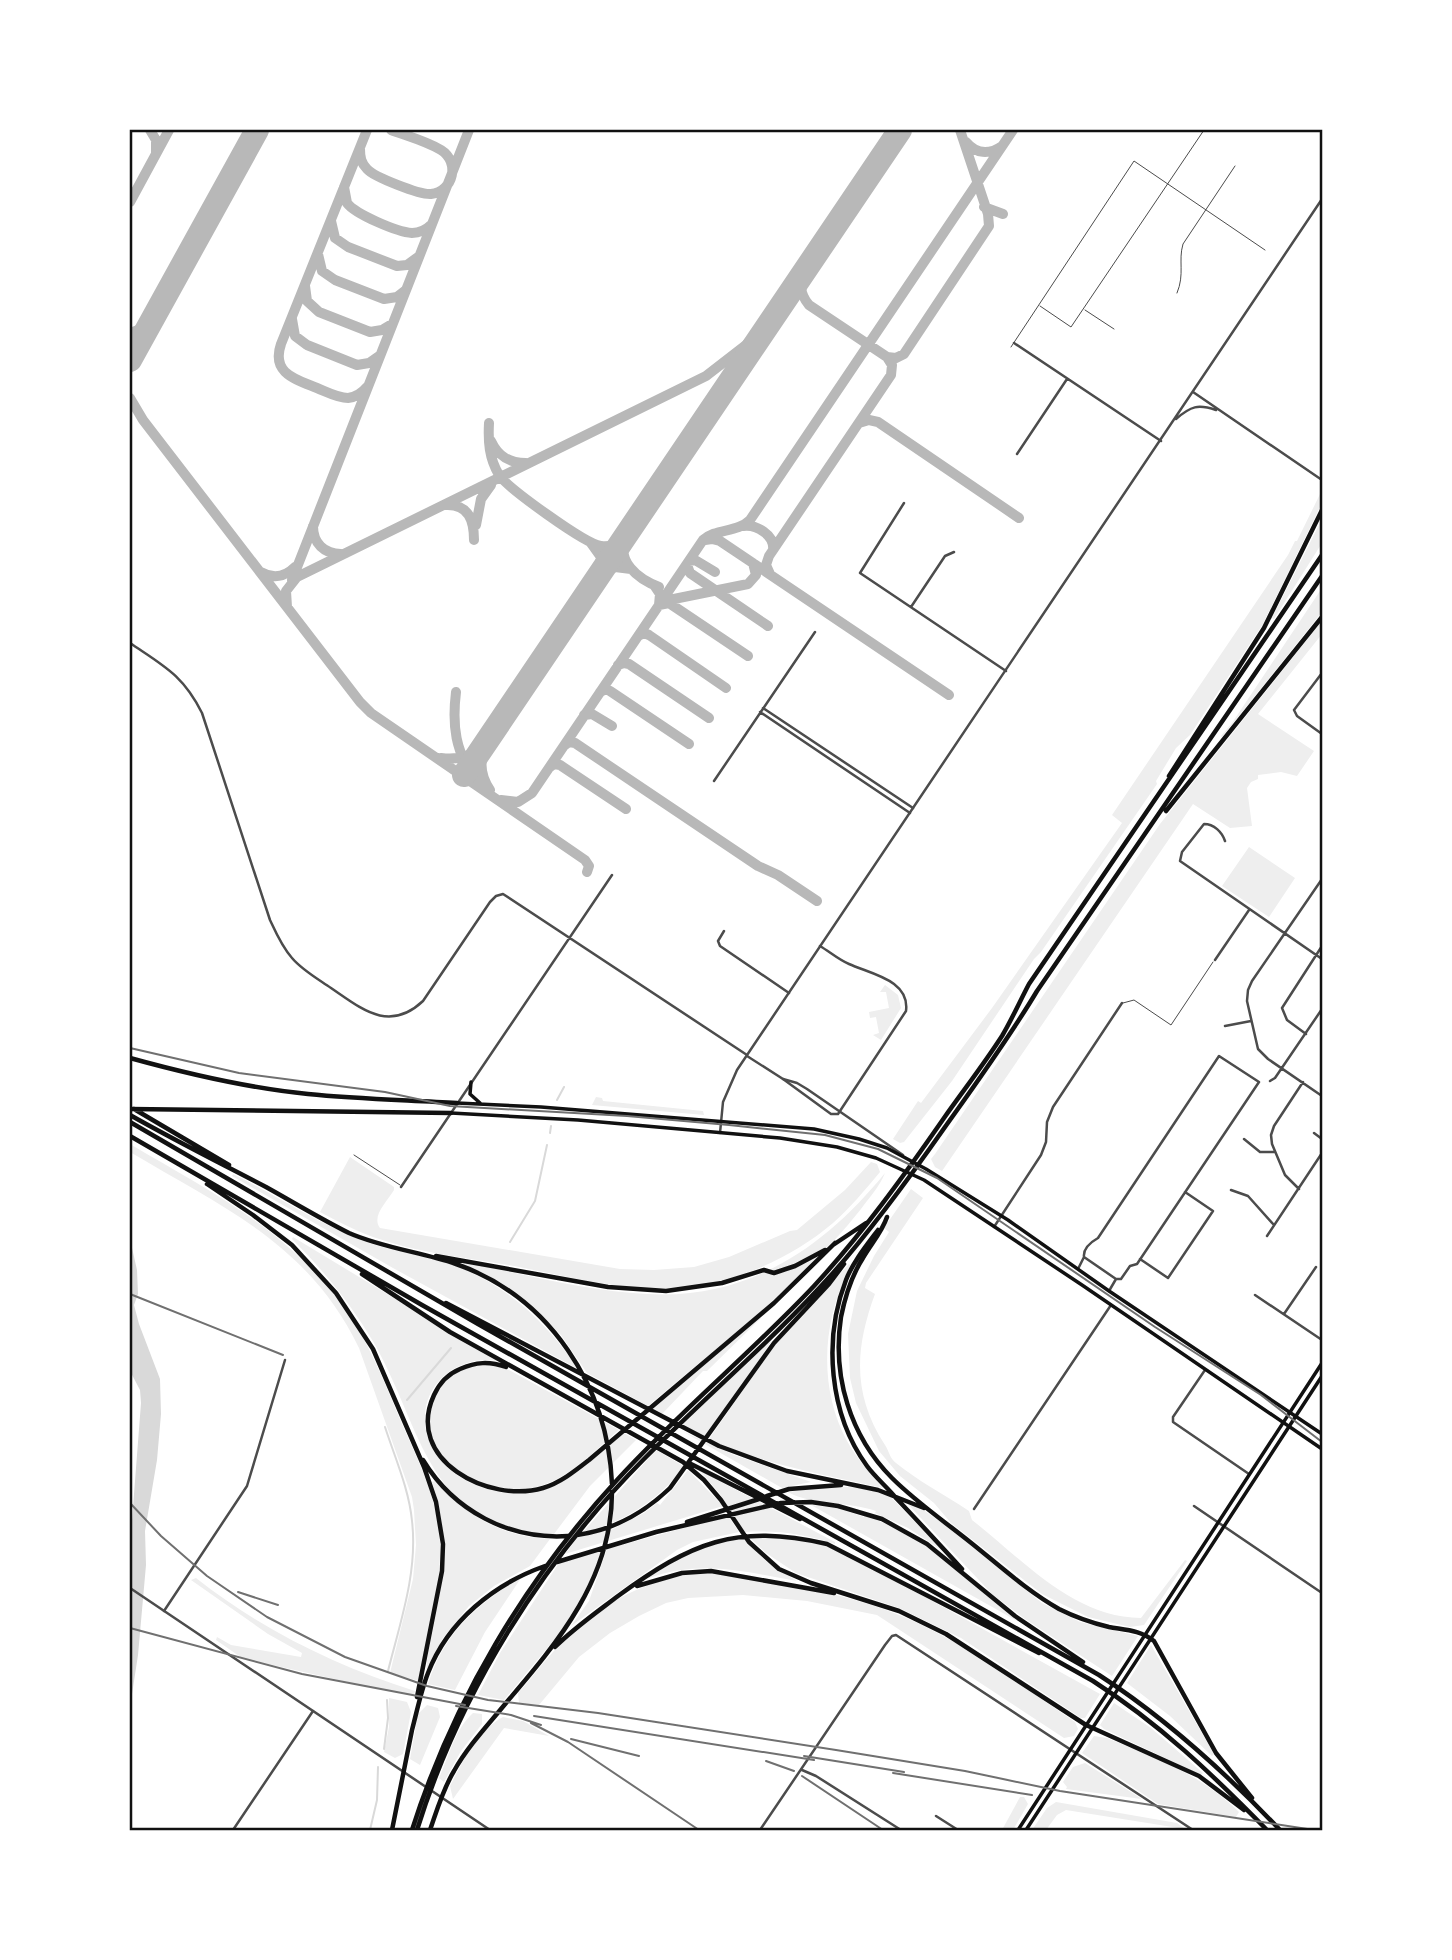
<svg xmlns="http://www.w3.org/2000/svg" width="1452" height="1960" font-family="'PT Sans',sans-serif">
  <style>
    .green { fill: #eee }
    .water { fill: #d9d9d9 }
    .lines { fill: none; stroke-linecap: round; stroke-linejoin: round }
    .stream { stroke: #d9d9d9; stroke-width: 2 }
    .taxiway { stroke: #b8b8b8; stroke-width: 10 }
    .runway { stroke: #b8b8b8; stroke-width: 24 }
    .service { stroke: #4c4c4c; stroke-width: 1 }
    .minor { stroke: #4c4c4c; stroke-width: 2.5 }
    .tertiary { stroke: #4c4c4c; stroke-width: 2.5 }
    .secondary { stroke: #111; stroke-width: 3.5 }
    .primary { stroke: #111; stroke-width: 3.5 }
    .motorway { stroke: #111; stroke-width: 4.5 }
    .tram { stroke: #707070; stroke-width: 2 }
    .rail { stroke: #707070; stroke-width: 2 }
    .neatline { fill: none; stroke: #111; stroke-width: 2.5 }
  </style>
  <rect width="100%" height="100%" fill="#fff"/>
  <path class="green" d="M1322,490v13l-59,121 -73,111 -14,13 -20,33 1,3 -116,168 -7,7 -82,122 -48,61 -4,1 -7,-4 25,-38 3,2 71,-95 130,-185 -10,-8 176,-260 7,-14h2z
    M1322,519v24l-48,76 -2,-1z
    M1322,588v24l-100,125 -1,-1 11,-13z
    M1322,621v13l-64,80 56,37 -17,25 -16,-4 -23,3v4l-7,3 -4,6 5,38 -22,2 -37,-24 -251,367 -7,-4 -4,-8 4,-5 225,-330z
    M1249,847l46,31 -26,39 -47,-31z
    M885,985l13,10 3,13 -20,32 -8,-5 6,-2 -3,-16 -6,1 -1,-6 20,-4 -3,-16h-6z
    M596,1097l6,1 1,3 100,10 1,4 -112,-10z
    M130,1144c86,51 169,91 225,180 19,31 33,67 47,100 19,43 40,84 38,132 -1,41 -13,84 -21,125l-29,-8 23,-94 3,-34 -2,-35 -2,-13 -53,-149c-50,-104 -135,-140 -229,-196z
    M350,1157l44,30v3c-7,12 -23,26 -14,38l240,41 34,1 40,-3 35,-10 61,-26 7,-1 48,-40 26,-28 6,2 3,8c-15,18 -30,36 -47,51 -53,45 -124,70 -193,65 -42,-3 -84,-14 -126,-22 -47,-8 -96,-13 -141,-29 -19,-7 -36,-16 -53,-25z
    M885,1173c-5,13 -16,25 -24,36 -60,76 -141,135 -213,197l-61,-33 -26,-38 -26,-26 -35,-27 -37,-17v-3c61,12 123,29 184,32 101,6 177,-46 238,-121z
    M233,1174c43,21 84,49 128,66 25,10 51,13 77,20 61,18 105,57 140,109l-185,-101 -161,-92z
    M911,1189l12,9 -57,85 -1,5 10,6c-20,54 -23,100 10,151 4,6 5,14 11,18 22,18 49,32 73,48l3,9c49,38 101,98 169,98l44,-58 2,1 -43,64 -14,2 -42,-10 -46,-23 -91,-71 -17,-20 -34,-27 -21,-25 -23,-48 -6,-25 -2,-44 9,-43 17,-35 15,-24 -5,-4z
    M293,1237l205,124c-43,-7 -83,28 -71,74 11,42 68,66 108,56 31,-8 65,-38 89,-58l12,7 -46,46 -36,48c-128,-5 -130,-103 -180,-191 -23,-39 -50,-72 -82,-104z
    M849,1264l2,2c-29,53 -33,121 -4,175 10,18 23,32 36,47 -62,-14 -114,-22 -174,-49l65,-93z
    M759,1317l2,1 -54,53h-4l-41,43 -9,-5z
    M773,1339l-67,99 -25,-12 89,-86z
    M483,1363l24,6 112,61c-24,20 -48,47 -79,56 -52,15 -135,-30 -104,-91 5,-9 12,-19 21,-24 8,-4 18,-5 26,-8z
    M682,1431l52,24 77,27 -29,6z
    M656,1450l29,17c-28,33 -60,56 -102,65z
    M688,1470l35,36 -158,48 13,-17 35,-8 31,-16 13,-10 3,2z
    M699,1470l136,72v2c-31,-10 -58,-14 -90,-12l-25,-38z
    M435,1481c30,34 69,57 115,58l-20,27 -36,20 -25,20 -26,32 -16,34c-2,-13 5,-34 7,-48 10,-50 15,-93 -2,-142z
    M837,1486l22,2 29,6 55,57 -35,-23 -33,-15 1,-2c-28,-10 -63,-5 -88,-19z
    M904,1500l21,11 21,15 96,77 38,19 58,14 -26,40 -87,-57 -33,-25z
    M811,1505l26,3 27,9 1,-2 44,19 22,16 88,72z
    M728,1516l11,16 -46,10 -16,8 -106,76 18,-25 18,-52z
    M769,1536l55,9 29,12 247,137 -15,24h-4l-120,-80 -62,-30 -103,-35 -30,-20 -17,-16z
    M742,1537l24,24 31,20c-52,-9 -95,-22 -148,-3v-2l48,-27z
    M604,1549l-20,46 -25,39 -55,66 -26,-5 22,-42 59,-90z
    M712,1572c59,10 118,18 174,38 69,25 129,71 189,112l3,7 -4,7 -10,2 -187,-123 -70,-14 -64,-6 -55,3 -22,5 -27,13 -29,17 -31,24 -40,48 -20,-2 -1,-10c12,-13 23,-28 35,-41 43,-48 95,-76 159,-80z
    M523,1575l-38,57 -30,58 -27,-6c17,-54 50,-79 95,-109z
    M196,1578c66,52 140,88 219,113l-1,4 -53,-10 -119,-27 -26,-18 1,-3 14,8 70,12 1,-4 -34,-19 -77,-54z
    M1151,1645l63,109 -2,2 -42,-40 -43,-33z
    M389,1698l18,4 4,10 -8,42 -8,4 -11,-6 5,-25z
    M1114,1703l37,25 52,45 -2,2 -97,-46 -4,-4z
    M427,1705l11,3 2,9 -20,48 -10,-6 8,-45z
    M473,1713l9,1v10l-21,27 -17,31 -5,-4c10,-22 16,-49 34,-65z
    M503,1717l20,4 26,15 -45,-8 -51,71 -3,-13c13,-25 27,-55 53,-69z
    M1094,1736l13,2c50,21 92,35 132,74l-3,5 -78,-13 -76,-51z
    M1085,1763l57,36 -76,-10 1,-2 -4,-5 10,-15z
    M1020,1797h4l4,7 -15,26h-11z
    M1056,1802l121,21 8,6 -119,-19 -9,5 -11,15h-14l15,-22z"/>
  <path class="water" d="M130,1239l7,31 1,24 -4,11 5,19 21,55 1,35 -4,46 -12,71 1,34 -8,90 -8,52v-161l11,-143 -1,-13 -10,-19z"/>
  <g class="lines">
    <path class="stream" d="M557,1100l7,-13
      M550,1133l1,-7
      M510,1242l25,-41 12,-56
      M407,1400l44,-52
      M385,1427c10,31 24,62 27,94 6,51 -12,102 -24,150
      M384,1749l4,-31 -1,-18
      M370,1830l7,-30 1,-33"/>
    <path class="taxiway" d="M150,130l6,10v12
      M367,130l-86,214c-10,29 14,35 36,44 10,4 21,10 31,10 9,-1 14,-5 19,-11
      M966,142c10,12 23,13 36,4
      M360,149c0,8 1,14 7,20 7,8 53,26 64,25 23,-3 29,-32 10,-44 -15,-9 -34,-14 -50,-20
      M344,187l3,16c8,11 50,29 65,30 8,0 14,-3 20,-9
      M130,202l39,-72
      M984,207l19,7
      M331,221l4,17 13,9 49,19 10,-1 11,-8
      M318,254l4,17 13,9 49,19 13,-2 9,-7
      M806,268c-7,14 -7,25 3,37l78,52 9,1 8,-4 85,-128 -1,-12 -28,-84
      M305,286l2,15 12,11 51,20 12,-2 10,-6
      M292,319l3,17 12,9 50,20 12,-2 10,-7
      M130,333l11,-4 11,-10
      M130,362l5,-12
      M130,398l13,22 217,282 11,11 214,147 4,6 -2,6
      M489,423c-1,19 0,35 10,52 9,13 86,69 102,71 11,2 20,-5 27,-14
      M859,423l10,-3 9,2 141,96
      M491,441c7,15 18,22 35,22
      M446,505c23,-1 28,16 28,35
      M476,525l5,-26 10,-14
      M313,526c0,17 11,28 28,28
      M743,526c13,-2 32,9 30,24
      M626,537c-11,24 12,42 33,50
      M705,540l7,-1 8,2 229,154
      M591,543l10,14 -3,19
      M261,572c12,7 24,5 34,-5
      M715,572l-20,-12 -6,1 -2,4 3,8 78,53
      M770,574l-4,-9 3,-9 122,-181 1,-10 -5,-8
      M598,576l17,-9 16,2
      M292,580l177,-450
      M654,585l6,9 -1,11 10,-2 79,53
      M664,601l84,-17 8,-9 -3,-12
      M287,607l-1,-16 11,-14 409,-201 40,-31 36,-41
      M638,636l6,-3 5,2 77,53
      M618,665l6,-2 5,1 80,54
      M456,692c-4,33 -1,61 20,87
      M600,692l6,-3 4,2 79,53
      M584,715l8,-1 20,12
      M565,745l4,-3 6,1 183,123 20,9 39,26
      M441,758c17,2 31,-1 43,-14
      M550,767l4,-3 6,1 66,44
      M490,790c-14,-21 -9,-37 3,-57
      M501,800l17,2 14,-9 171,-253c13,-12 34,-7 47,-20l263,-390"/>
    <path class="runway" d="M130,360l127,-230
      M464,775l436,-645"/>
    <path class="service" d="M1177,293c8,-19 1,-32 6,-49l52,-78
      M1040,306l31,21 133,-197
      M1085,310l29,19
      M1011,347l123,-186 131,89
      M1123,1003l11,-3 37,25 42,-63
      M354,1155l46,30"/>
    <path class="minor" d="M1014,343l147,98
      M1017,454l50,-75
      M904,503l-44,70 146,98
      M911,607l34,-51 9,-4
      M130,643c34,23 53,32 72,70l68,207c6,13 12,27 22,38 10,12 26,21 39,30 31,21 58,45 92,13l67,-99 6,-6 7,-2 244,161
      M1322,673l-28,37 3,6 25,18
      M763,708l150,100
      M760,712l150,101
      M714,781l101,-149
      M1225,841c-3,-9 -11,-17 -21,-17l-22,28 -2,9 142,98
      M1322,879l-70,102 -4,9 -1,11 11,48 10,10 54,37
      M724,931l-6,10 2,5 69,47
      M1215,960l34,-50
      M1225,1026l26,-5
      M1306,1034l-19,-14 -5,-12 40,-62
      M783,1079l48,35h7l68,-103c4,-31 -35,-37 -57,-47 -10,-4 -19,-12 -29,-18
      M1270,1081l5,-3 47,-69
      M1314,1133l8,6
      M1244,1139l16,13h15
      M401,1187l211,-312
      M1299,1189l-14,-14 -13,-31 -1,-9 3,-9 29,-44
      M1231,1190l17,6 26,29
      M994,1227l47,-72 5,-13 1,-20 6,-15 69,-104
      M1267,1236l55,-83
      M1140,1259l28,19 45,-67 -28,-19
      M1078,1269l6,-12
      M1109,1291l7,-12h5l9,-13 7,-2 122,-182 -40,-26 -121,182c-7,4 -15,11 -14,19l32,22
      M1255,1295l67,45
      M1284,1314l32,-47
      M1205,1370l-32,47v5l76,52
      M1194,1506l128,87
      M974,1509l137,-204
      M164,1611l83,-125 38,-126
      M802,1770l14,6 85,54
      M936,1816l22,14
      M233,1830l80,-119
      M760,1830l125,-185 7,-9 4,-1 297,195"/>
    <path class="tertiary" d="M1193,392l129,88
      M1176,419c15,-13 22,-15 40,-9
      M747,1056l36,23 14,4 10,6 96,66
      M720,1133l3,-31 14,-32 585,-871
      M130,1588l360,242"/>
    <path class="secondary" d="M471,1082l-1,12 10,9
      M457,1103l84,4 273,22 45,10 28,9 39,21 82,51 101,71 213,143
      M451,1113l127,7 202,18 57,9 39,11 48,22 158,105 240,164"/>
    <path class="primary" d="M1018,1830l304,-467
      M1026,1830l296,-454"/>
    <path class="motorway" d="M1169,776l95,-148 58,-118
      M1166,811l156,-194
      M130,1058c58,16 117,30 178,36 49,5 99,6 149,9
      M130,1109l321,4
      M134,1109l95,56
      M130,1115c44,25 90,48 136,72 27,15 55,32 83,46 34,15 72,19 107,31 94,33 152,123 156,220
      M130,1122l348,202 621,351c68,44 126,97 181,155
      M130,1136l292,169 671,376c67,43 119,93 174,149
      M207,1184l46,31 39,30 44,48 37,56 51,118 12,35 7,42 -1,27 -25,126
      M887,1217c-5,15 -16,27 -24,41 -11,17 -18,39 -22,59 -9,59 9,119 51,161 24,24 52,43 78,64 29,23 57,49 89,67 16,8 33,14 50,18 17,3 31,3 45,14l62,112 36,45
      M878,1230c-12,16 -25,32 -32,50 -23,59 -17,134 21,186 8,11 20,21 29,32 22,23 44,47 66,71
      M833,1245l33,-22
      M436,1256l172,31 58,4 56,-8 42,-13 10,3 21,-7 30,-16
      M362,1274l88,58 233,130 21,18 17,20 28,42 30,27 32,14 88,28 47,23 140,91 113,51 45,34
      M446,1303l273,143 68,25 91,19 46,18
      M506,1367c-17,-6 -30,-5 -46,2 -12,5 -21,15 -26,26 -30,65 55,109 109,93 17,-5 32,-17 46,-28l185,-157 61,-60
      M423,1460c31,51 86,80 145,76
      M689,1463l111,56
      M767,1496l22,-7 52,-4
      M687,1522l72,-23
      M577,1535c36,-5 67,-22 93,-47l104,-145 55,-59 15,-20
      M557,1562l99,-30 125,-29 30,-1 27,4 44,13 45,25 88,72 68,46
      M637,1586l45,-13 29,-2 123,22
      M555,1647c19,-19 42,-35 63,-51 73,-53 117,-73 209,-52l212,109
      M412,1730c5,-19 9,-39 16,-57 20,-52 66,-89 117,-107
      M392,1830l20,-100
      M412,1830c41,-129 113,-250 205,-350 62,-68 134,-127 197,-194 48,-52 89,-109 130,-168 19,-27 40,-54 58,-82 10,-17 18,-35 27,-52l293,-429
      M417,1830c43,-138 125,-268 227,-371 62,-63 130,-120 189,-186 41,-46 77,-96 112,-146 32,-45 64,-89 92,-136l285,-415
      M430,1830c7,-20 13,-41 24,-59 14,-25 34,-46 52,-68 53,-62 106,-125 106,-211"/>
    <path class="tram" d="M130,1048l109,25 146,19 65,14 177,10 102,9 96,10 53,14 59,29 218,149 106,68 61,47"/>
    <path class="rail" d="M130,1294l153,61
      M130,1503l31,33 46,40 60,41 78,40 82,29 61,14 110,13 238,37 129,21 95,20 254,39
      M238,1592l40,13
      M130,1628l172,46 163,31
      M456,1706l55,9 30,10
      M534,1716l280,44
      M531,1723l37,19 131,88
      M571,1739l68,17
      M804,1756l100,16
      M766,1761l28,10
      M893,1773l139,22
      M802,1776l81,54"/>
  </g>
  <rect width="1452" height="1960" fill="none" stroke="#ffffff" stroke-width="262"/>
  <rect x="131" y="131" width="1190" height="1698" class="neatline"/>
</svg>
